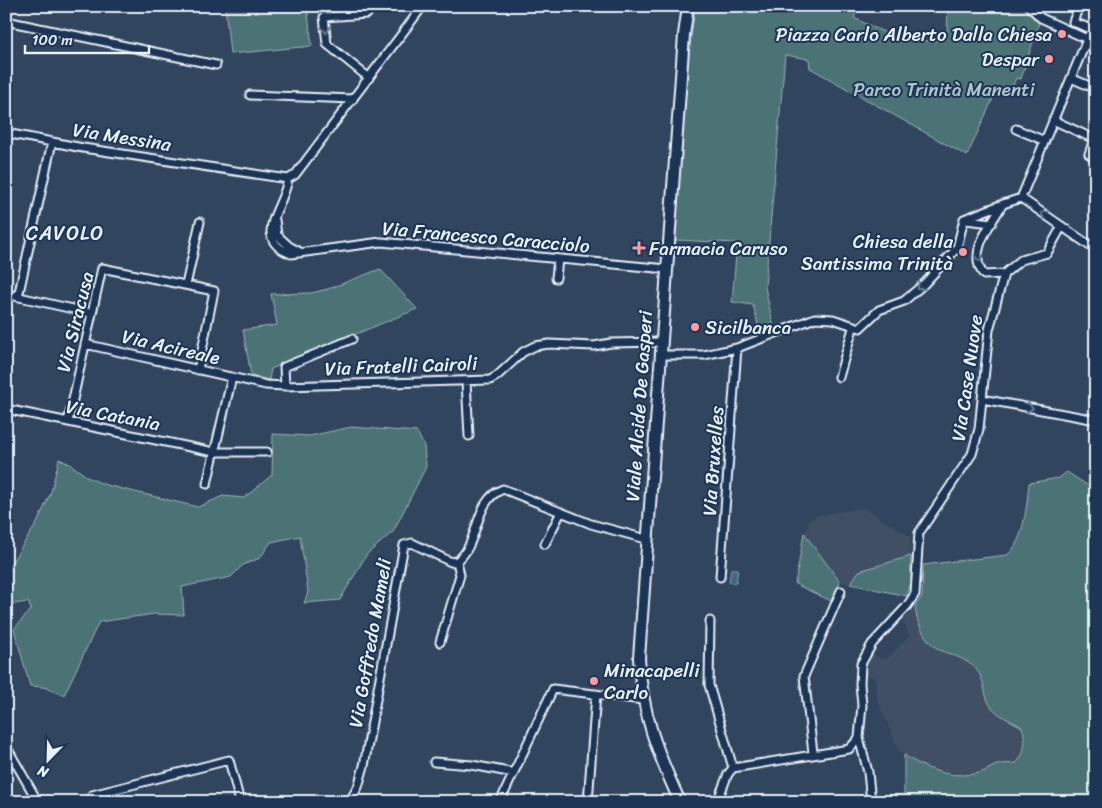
<svg xmlns="http://www.w3.org/2000/svg" width="1102" height="808" font-family="Sriracha,sans-serif">
  <style>
    .built { fill: #415063 }
    .green { fill: #4b7376; stroke: #9ab2b7 }
    .water { fill: #3e6786; stroke: #829eb4 }
    .lines { fill: none; stroke-linecap: round; stroke-linejoin: round }
    .street-casing { stroke: #e8f1f8; stroke-width: 11 }
    .secondary-casing { stroke: #e8f1f8; stroke-width: 14 }
    .street { stroke: #1d3557; stroke-width: 7 }
    .secondary { stroke: #1d3557; stroke-width: 10 }
    .oneway { stroke: #64778f }
    .poi-dot { fill: #ff9aa2; stroke: #1d3557; stroke-width: 2 }
    .labels { text-anchor: middle; dominant-baseline: central; stroke-width: 4; stroke-linejoin: round; paint-order: stroke }
    .poi-label { font-size: 19px; fill: #e8f1f8; stroke: #1d3557; text-anchor: end }
    .park-label { font-size: 19px; fill: #b1c5ca; stroke: #1d3557 }
    .street-label { font-size: 19px; fill: #e8f1f8; stroke: #1d3557 }
    .neighbourhood-label { font-size: 20px; letter-spacing: 1px; fill: #e8f1f8; stroke: #1d3557 }
  </style>
  <rect width="100%" height="100%" fill="#32455e"/>
  <filter id="ink" filterUnits="userSpaceOnUse"><feTurbulence type="fractalNoise" baseFrequency=".02" numOctaves="2"/><feDisplacementMap in="SourceGraphic" scale="10" xChannelSelector="R" yChannelSelector="G"/><feConvolveMatrix kernelMatrix="1 2 1 2 8 2 1 2 1" color-interpolation-filters="sRGB"/></filter>
  <g filter="url(#ink)">
    <path class="built" d="M863,508l47,28 1,20 -52,15 -9,13 -10,-2 -36,-49 5,-6 -1,-6 10,-6z
      M915,606l1,10 24,34 28,12 10,8 12,34 5,6 27,17 2,23 -8,13 -19,2 -7,5 -12,3 -18,1 -37,-6 -23,-15 -23,-54 -1,-22 -11,-1v-6l6,-15 16,4 22,-23 -6,-16z"/>
    <path class="green" d="M225,6h82l5,40 -82,8z
      M695,6h163l-4,12 49,23c16,-9 29,11 44,-9l1,-26h73l18,17 -18,56 -5,-1 -6,15 -15,1 -28,62 -157,-88 -1,-9 -24,-4 -20,232 9,41 -14,5 -7,-28 -21,-3 5,-59 -62,-3 13,-178z
      M380,269l37,40 -146,60 -2,11 -18,-5 -8,-45 34,-5 -6,-31 40,-1 17,-4z
      M351,427l66,5 7,14 2,21 -33,65 -26,22 -27,46 -36,3 4,-11 -8,-56 -29,6 -11,16 -17,7 -12,12 -49,10 2,28 -30,-1 -55,8 -35,73 -21,-8 -13,-1 -16,-57 17,-20 -3,-7 -22,3v-34l31,-48 14,-31 8,-33 11,5 19,14 17,7 92,22 25,-11 21,2 28,-23 1,-41 37,2z
      M1067,472l29,19v311h-223v-7h31v-40c22,15 48,24 75,18 7,-2 11,-5 18,-8 5,-2 14,-1 19,-2 10,-9 10,-24 6,-36 -10,-6 -26,-12 -32,-22 -7,-11 -5,-27 -14,-36 -9,-10 -22,-13 -34,-18 -16,-7 -26,-28 -27,-45l7,-10 1,-31 84,-10c17,-12 20,-52 22,-72l30,-5z
      M804,533l36,49 -9,19 -36,-17z
      M911,556v26l-4,14 -57,-12 9,-13z"/>
    <path class="water" d="M731,569h7l-2,14 -7,-1z"/>
    <g class="lines">
      <defs>
        <path id="street" d="M1029,6l12,12 46,21
          M1079,6l-6,16 18,7
          M6,21l210,44
          M369,78l-42,-34 -3,-27 43,-3 5,-8
          M1071,78l25,11
          M250,95l103,4
          M1053,120l41,19 -5,15 7,4
          M1016,129l29,12
          M6,133l77,15 205,31 7,-4 128,-169
          M288,179c-4,29 -38,59 3,75l90,-12 286,27
          M1021,198l75,-180
          M964,219l39,-15
          M275,220l2,15 12,11 11,6
          M965,220l27,3
          M1004,274l-20,1c-18,-21 8,-53 19,-71l18,-6 75,52
          M556,278l2,-19
          M186,285l14,-63
          M6,294l85,19
          M18,297l34,-155
          M85,344l181,41 19,1 205,-6 7,-4 26,-24 12,-6 14,-2 45,2 17,-3 50,-1
          M660,355h44l33,-7 78,-30 18,1 27,9 19,-18 25,-9 21,-18 32,-35 7,-29
          M1095,366l1,-2
          M839,377l14,-49
          M466,381l3,55
          M285,386l-1,-19 68,-28
          M982,399l114,21
          M6,409l208,43h53
          M68,422l34,-154 112,23 -16,79
          M207,484l25,-107
          M545,544l15,-30
          M720,577l17,-229
          M710,621l-1,64 24,83
          M440,642l20,-67 -3,-14
          M6,746l32,56
          M813,753l-9,-77 37,-85
          M434,762l38,3 42,8
          M92,795l137,-35 11,42
          M349,802l9,-15 6,-21 40,-221 8,-2 39,19 6,-1c23,-17 16,-61 46,-72l88,35 55,15
          M500,802l53,-113 90,11
          M588,802l8,-108
          M717,802l11,-28 5,-6 116,-19 10,-11
          M871,802l-3,-30 -9,-34 3,-33 -2,-21 1,-20 11,-20 35,-38 8,-12 4,-61 53,-79 7,-25 10,-99 15,-56 17,-14 26,-7 15,-27"/>
        <path id="secondary" d="M680,802c-22,-48 -39,-90 -41,-144l45,-623 4,-29"/>
      </defs>
      <use href="#street" class="street-casing"/>
      <use href="#secondary" class="secondary-casing"/>
      <use href="#street" class="street"/>
      <use href="#secondary" class="secondary"/>
    </g>
    <defs><path id="oneway-chevron" d="M-2-3.5L2.5 0L-2 3.5" fill="none" stroke-width="1.6" stroke-linecap="round" stroke-linejoin="round" transform="scale(1.25)"/></defs>
    <g class="oneway">
      <use href="#oneway-chevron" transform="translate(326 30) rotate(84)"/>
      <use href="#oneway-chevron" transform="translate(1044 214) rotate(-146)"/>
      <use href="#oneway-chevron" transform="translate(979 258) rotate(86)"/>
      <use href="#oneway-chevron" transform="translate(920 287) rotate(139)"/>
      <use href="#oneway-chevron" transform="translate(1030 408) rotate(11)"/>
    </g>
  </g>
  <g class="poi-dot">
    <circle cx="1062" cy="34" r="5"/>
    <circle cx="1049" cy="59" r="5"/>
    <path d="M636.5 240.5h5v5h5v5h-5v5h-5v-5h-5v-5h5z"/>
    <circle cx="963" cy="252" r="5"/>
    <circle cx="695" cy="327" r="5"/>
    <circle cx="594" cy="681" r="5"/>
  </g>
  <g class="labels">
    <g class="poi-label">
      <text x="1052" y="34">Piazza Carlo Alberto Dalla Chiesa</text>
      <text x="1039" y="59">Despar</text>
      <text x="953" y="241">Chiesa della<tspan x="953" dy="22">Santissima Trinità</tspan></text>
      <text x="649" y="248" text-anchor="start">Farmacia Caruso</text>
      <text x="705" y="327" text-anchor="start">Sicilbanca</text>
      <text x="604" y="670" text-anchor="start">Minacapelli<tspan x="604" dy="22">Carlo</tspan></text>
    </g>
    <g class="park-label">
      <text x="944" y="89">Parco Trinità Manenti</text>
    </g>
    <g class="street-label">
      <text transform="translate(122 137) rotate(9)">Via Messina</text>
      <text transform="translate(486 237) rotate(5)">Via Francesco Caracciolo</text>
      <text transform="translate(75 322) rotate(-76)">Via Siracusa</text>
      <text transform="translate(171 347) rotate(13)">Via Acireale</text>
      <text transform="translate(401 366) rotate(-2)">Via Fratelli Cairoli</text>
      <text transform="translate(967 378) rotate(-82)">Via Case Nuove</text>
      <text transform="translate(639 406) rotate(-86)">Viale Alcide De Gasperi</text>
      <text transform="translate(113 415) rotate(11)">Via Catania</text>
      <text transform="translate(713 461) rotate(-86)">Via Bruxelles</text>
      <text transform="translate(370 643) rotate(-80)">Via Goffredo Mameli</text>
    </g>
    <g class="neighbourhood-label">
      <text x="65" y="233">CAVOLO</text>
    </g>
  </g>
  <rect width="1102" height="808" fill="none" stroke="#1d3557" stroke-width="25"/>
  <rect x="12" y="12" width="1077" height="783" fill="none" stroke="#e8f1f8" stroke-width="2" filter="url(#ink)"/>
  <g transform="translate(48 760) rotate(203)" stroke="#1d3557" stroke-width="4" paint-order="stroke">
  <path d="M0-4L9 19L0 12L-9 19Z" fill="#e8f1f8"/>
  <text y="-8" font-size="14" font-weight="bold" text-anchor="middle" fill="#e8f1f8">N</text>
  </g>
  <path d="M25 45v8h124v-8" fill="none" stroke="#e8f1f8" stroke-width="2.5"/>
  <text x="32" y="45" font-size="15" fill="#e8f1f8" stroke="#1d3557" stroke-width="4" paint-order="stroke">100 m</text>
</svg>
